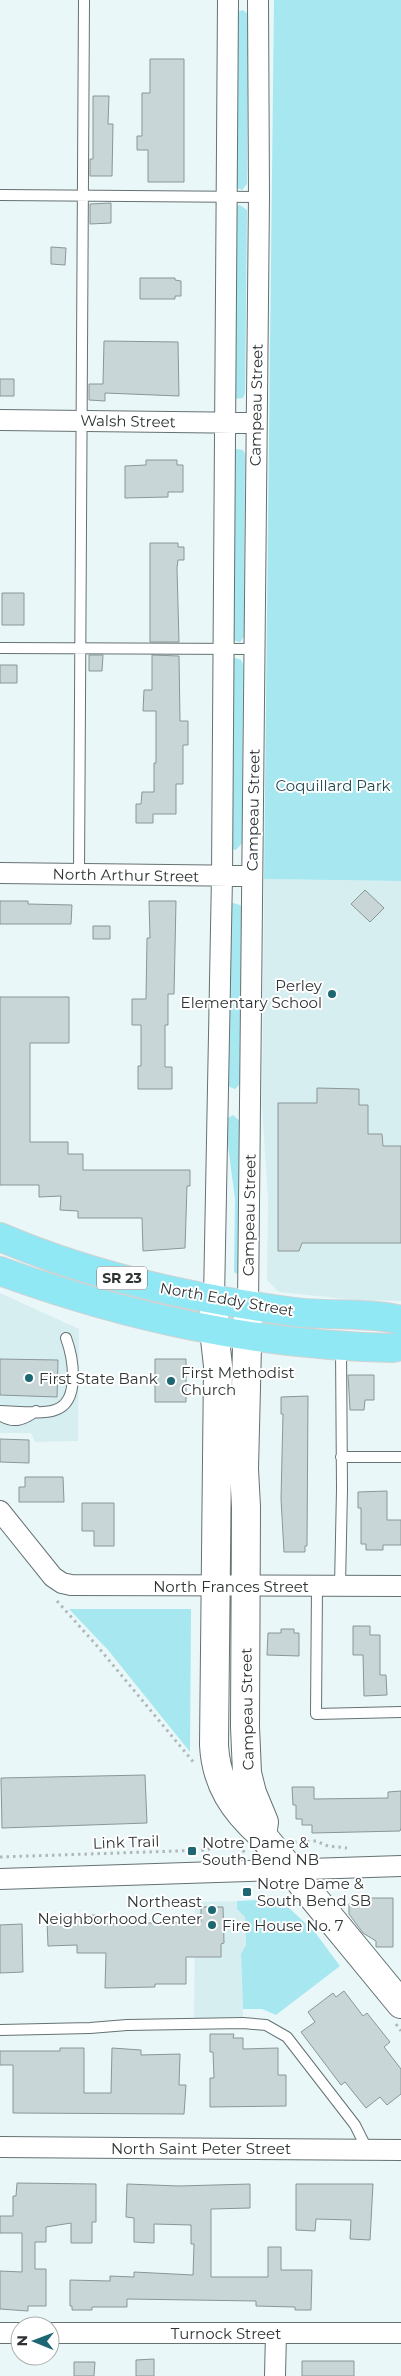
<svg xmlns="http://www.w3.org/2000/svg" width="401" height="2376" font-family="Montserrat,sans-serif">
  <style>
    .built { fill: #d7eef1 }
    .green { fill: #a6e7f0 }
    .building { fill: #c9d6d8; stroke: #8a9698 }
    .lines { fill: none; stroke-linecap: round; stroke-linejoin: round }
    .lane-casing { stroke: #657172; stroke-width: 12 }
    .street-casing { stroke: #657172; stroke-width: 22 }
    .secondary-casing { stroke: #657172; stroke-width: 30 }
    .primary-casing { stroke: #d1d2d3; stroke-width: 30 }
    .path { stroke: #aeb9ba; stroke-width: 3; stroke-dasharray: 2.5 4; stroke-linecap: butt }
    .lane { stroke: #fff; stroke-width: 10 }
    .street { stroke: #fff; stroke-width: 20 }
    .secondary { stroke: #fff; stroke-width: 28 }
    .primary { stroke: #90e8f4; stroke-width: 28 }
    .poi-dot { fill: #1c6771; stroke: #fff; stroke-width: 2 }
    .labels { text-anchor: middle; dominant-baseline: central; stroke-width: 4; stroke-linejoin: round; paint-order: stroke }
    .shield { fill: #fff; stroke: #6d7172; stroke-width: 1 }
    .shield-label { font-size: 14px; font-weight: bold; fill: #2f3435 }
    .street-label { font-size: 15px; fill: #2f3435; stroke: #fff }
    .park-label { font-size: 15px; fill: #214b51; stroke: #fff }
    .poi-label { font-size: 15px; fill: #2f3435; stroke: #fff; text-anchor: start }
  </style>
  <rect width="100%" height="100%" fill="#eaf7f9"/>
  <path class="built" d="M264,879l137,2v420l-46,-1 -76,-8 -12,-12 1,-82 -6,-91z
    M0,1293l79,36 -1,112 -43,1 -4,-9h-31z
    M237,1901v8l8,8 1,28 -5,9 2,63 -49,1 1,-116z"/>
  <path class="green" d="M274,0h127v881l-137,-2z
    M243,10l5,4 -1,170 -5,6 -7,-3 2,-175z
    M240,205l7,5 -2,183 -2,5 -9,1 2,-193z
    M236,449l7,1 2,4 -1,183 -4,5 -9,-2 2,-189z
    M235,658l6,2 2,4 -1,179 -6,7 -6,-1 1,-189z
    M233,903l7,2 2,3 -2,176 -5,5 -8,-3 3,-182z
    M233,1115l7,6 -1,150 -2,3 -3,-2 1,-73 -10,-76 1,-4z
    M69,1609h122l-1,143 -82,-102z
    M279,1899l35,32 26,35 -64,49 -14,-6h-19l-2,-55 5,-9 -1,-28 -8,-8v-8z"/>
  <path class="building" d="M150,59h34v123h-36v-32h-11v-14h5v-43h8z
    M93,96h16l-1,28h5l-1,52h-22v-17h3z
    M111,203v20l-21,1v-20z
    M51,247l15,1 -1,17 -14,-1z
    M140,278h35v2l6,1v15h-6v3h-35z
    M104,341l74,1 1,54 -74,-3v8l-16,-1v-16h14z
    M0,379h14v17h-14z
    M146,460h31v5h6v27h-15v5l-43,1v-32l21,-1z
    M150,543h28v4h6v13h-6l-1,8 2,74h-29z
    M2,593h22v32h-22z
    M89,655h14l-1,16h-13z
    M152,655l27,1 1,65h8v24h-5v39h-7v30h-23v9h-17v-19h5l1,-12h12v-29h2v-52h-13l1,-21h8z
    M0,665h17v18h-17z
    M365,890l19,18 -14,14 -19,-18z
    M0,901h28v3l44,1 -1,19h-71z
    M149,901h27l-2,93h-6v31h-3v42h7v22h-34v-23h3v-41h-9v-26h14l1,-61h3z
    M93,926h17v13h-17z
    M0,997h69v46h-39v99h38v12h15v16h107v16h-3l-2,62 -42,3 -1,-33h-64v-7l-18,-1 1,-14 -22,1v-12h-39z
    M317,1088l42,1v16h9v29h14l1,12h18v97h-99l-3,8h-21v-148h39z
    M0,1359l58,1 -1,37 -57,-2z
    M155,1359h31v43h-31z
    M348,1375h26v25h-9l-1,10h-14z
    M308,1396l-1,150h-2v6h-21l-3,-53 2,-85h-2v-17z
    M0,1439l29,1v23l-29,-1z
    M25,1477h38l1,25h-45v-15h6z
    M387,1491v29h14v25h-18v5h-17v-6h-5v-36h-3v-16z
    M82,1503h32v43h-20v-15h-12z
    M353,1626h17v9h10v40h6l1,20 -23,1 -1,-41h-10z
    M281,1629h13v4h5v23l-32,-1 1,-22h13z
    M145,1775l2,48 -145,5 -1,-50z
    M292,1787h22v12l74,-1v-6l13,-1v37l-1,3 -88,2v-8h-10v-6h-6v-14h-3z
    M356,1898h37v49h-17v-6l-13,-8 -14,-19v-10z
    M201,1907h22l1,36 -3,1v13h-35v27h-31v3l-50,1 1,-35h-29v-8l-29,1 -1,-25h4v-5l47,-1v9l103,-2z
    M22,1924l1,48 -23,1v-48z
    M344,1991l19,25 4,-3 23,29 -6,5 17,22v25l-14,11 -7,-8 -14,11 -21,-26 -4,3 -40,-53 14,-10 -7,-10 25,-19 3,4z
    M210,2034h24l-1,4h10v11l35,-1v27h8v31l-76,1v-29h4l-1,-26h-3z
    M60,2048h24v45h27l1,-45 29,2v5l39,-1 -1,31h7l-2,29 -171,-1v-48h-13v-14h60z
    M17,2183l79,1v38h-4v21h-21v-20l-25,4v15h-11v27h11v37h-18v5l-28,-2v-38l22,1v-39h-22v-17h13v-20h3z
    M127,2184l52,2 71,-2v24l-39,1v68h57v-30h13v23h31l-1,40h-16v-3l-39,-1v-5l-129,-2v8h-35v3h-20v-4h-2v-26l40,1v-5l24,1v-5l59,3 1,-31h-3v-19l-37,-1v19l-20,-1v-24l-8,-1z
    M296,2184h77l-3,56 -20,-1 1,-19 -35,-1 -1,12 -19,-1z
    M154,2359v17h-18v-16z
    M302,2361h52v15h-52z
    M74,2362h21l-1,14h-20z"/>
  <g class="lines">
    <defs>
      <path id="lane" d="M0,195l259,2
        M0,648l254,1
        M79,874l5,-874
        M0,1411c15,0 41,4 55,-1 26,-8 18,-53 11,-72
        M0,1415c13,9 24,5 36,-4
        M341,1457h60
        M317,1586l-1,128 85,-2
        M340,1586l2,-97 -1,-142
        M0,2030l90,-2 37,-3 116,-2 23,2 21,12 68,88 12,24"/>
      <path id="street" d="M0,420l256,3
        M0,873l252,3
        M214,1299l8,-423 6,-876
        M248,1305l11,-1108 -1,-197
        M0,1511l53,66 9,6 9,2 330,1
        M0,1879l401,-13
        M0,2147l401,3
        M0,2333h20
        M50,2333h351
        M275,2376l1,-43"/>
      <path id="secondary" d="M214,1299v31l4,36 -4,379c2,39 20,65 48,90l139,169
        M248,1305l-4,164 2,38 -1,220 2,46 5,20 12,29 -2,13"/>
      <path id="primary" d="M0,1237c93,40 195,62 295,75 33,4 74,0 106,8
        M0,1271c129,47 255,74 393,77l8,-2"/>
    </defs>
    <use href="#lane" class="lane-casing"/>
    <use href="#street" class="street-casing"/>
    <use href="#secondary" class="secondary-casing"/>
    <use href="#primary" class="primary-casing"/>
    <path class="path" d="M57,1601l41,46 97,117
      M235,1840l10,13
      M294,1842l22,-1 12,5 19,2
      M0,1857l206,-7 19,-7h13
      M396,2024l5,7"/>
    <use href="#lane" class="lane"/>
    <use href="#street" class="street"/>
    <use href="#secondary" class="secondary"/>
    <use href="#primary" class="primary"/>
  </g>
  <g class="poi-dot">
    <circle cx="332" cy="994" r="5"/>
    <circle cx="29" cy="1378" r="5"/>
    <circle cx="171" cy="1381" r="5"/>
    <rect x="187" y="1846" width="10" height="10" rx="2.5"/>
    <rect x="242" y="1887" width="10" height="10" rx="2.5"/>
    <circle cx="212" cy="1910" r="5"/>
    <circle cx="212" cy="1925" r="5"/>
  </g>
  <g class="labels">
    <rect class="shield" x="97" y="1266.5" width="50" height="23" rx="4"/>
    <g class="shield-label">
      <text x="122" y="1278">SR 23</text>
    </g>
    <g class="street-label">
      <text transform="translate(256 405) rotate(-89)">Campeau Street</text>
      <text transform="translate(128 421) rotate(1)">Walsh Street</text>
      <text transform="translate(253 810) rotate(-89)">Campeau Street</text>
      <text transform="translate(126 875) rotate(1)">North Arthur Street</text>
      <text transform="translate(249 1215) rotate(-89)">Campeau Street</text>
      <text transform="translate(227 1299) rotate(10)">North Eddy Street</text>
      <text x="231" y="1586">North Frances Street</text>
      <text transform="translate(247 1709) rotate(-91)">Campeau Street</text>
      <text transform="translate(126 1842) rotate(-2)">Link Trail</text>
      <text x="201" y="2148">North Saint Peter Street</text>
      <text x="226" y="2333">Turnock Street</text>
    </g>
    <g class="park-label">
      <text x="333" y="785">Coquillard Park</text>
    </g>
    <g class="poi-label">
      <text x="322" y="985" text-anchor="end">Perley<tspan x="322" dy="17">Elementary School</tspan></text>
      <text x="181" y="1372">First Methodist<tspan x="181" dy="17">Church</tspan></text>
      <text x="39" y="1378">First State Bank</text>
      <text x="202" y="1842">Notre Dame &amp;<tspan x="202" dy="17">South Bend NB</tspan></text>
      <text x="257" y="1883">Notre Dame &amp;<tspan x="257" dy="17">South Bend SB</tspan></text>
      <text x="202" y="1901" text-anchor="end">Northeast<tspan x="202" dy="17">Neighborhood Center</tspan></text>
      <text x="222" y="1925">Fire House No. 7</text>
    </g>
  </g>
  <g transform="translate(35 2341) rotate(271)"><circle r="24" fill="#ffffff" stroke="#acaeae"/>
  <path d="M0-4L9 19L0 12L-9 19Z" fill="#1c6771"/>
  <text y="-8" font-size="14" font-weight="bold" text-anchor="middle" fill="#2f3435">N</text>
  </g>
</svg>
